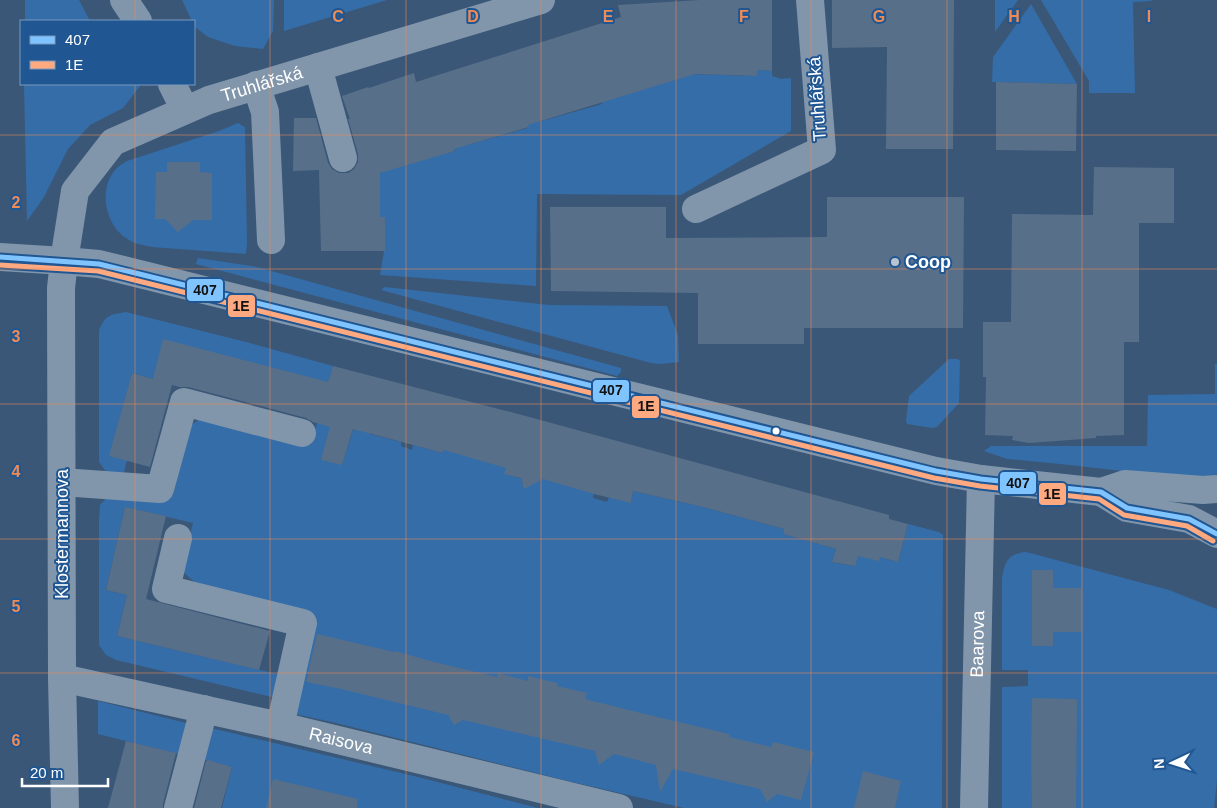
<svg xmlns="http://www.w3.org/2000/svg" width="1217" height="808" font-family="Arial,sans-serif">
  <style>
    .green { fill: #356da8 }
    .building { fill: #586f89 }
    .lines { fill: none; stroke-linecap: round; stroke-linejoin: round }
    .minor { stroke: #8196ab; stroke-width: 28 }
    .bus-1-casing { stroke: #205692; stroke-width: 9 }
    .bus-2-casing { stroke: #205692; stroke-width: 9 }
    .bus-1 { stroke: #80c4ff; stroke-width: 5 }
    .bus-2 { stroke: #ffa980; stroke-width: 5 }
    .grid { fill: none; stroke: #ef8b55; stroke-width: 1; stroke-opacity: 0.55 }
    .poi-dot { fill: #bac4d0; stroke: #205692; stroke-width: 2 }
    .bus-dot { fill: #fff; stroke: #205692; stroke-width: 2 }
    .labels { text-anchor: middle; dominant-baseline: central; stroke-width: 4; stroke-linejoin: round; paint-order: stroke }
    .street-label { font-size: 18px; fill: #fff; stroke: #205692 }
    .poi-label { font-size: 18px; font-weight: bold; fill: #fff; stroke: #205692; text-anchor: start }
    .grid-label { font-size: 16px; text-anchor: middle; font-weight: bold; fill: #ef8b55; stroke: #205692; stroke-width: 4; stroke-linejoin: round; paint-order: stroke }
    .line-badge { stroke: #205692; stroke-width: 2 }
    .pale-badge-label { font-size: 14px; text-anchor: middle; font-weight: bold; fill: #111 }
  </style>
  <rect width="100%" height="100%" fill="#3a5778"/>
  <path class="green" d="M25,0h54l11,21h-65z
    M182,0h92l-1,31 -10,18 -28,-3 -27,-9 -13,-10 -1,-6h-2z
    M284,0h103l-103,31z
    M995,0h23l-23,32z
    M1041,0h110l1,1 -19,1 2,91h-46v-12z
    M1031,4l46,80 -85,-2 1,-25z
    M757,70l15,1v5l9,3 10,-1v53l-110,64 -144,-1 -1,92 -156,-11 4,-24h1v-34h-5v-47l75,-19 -2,-6h14l61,-17v-6l12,-4 2,3 60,-17 -1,-6h14l62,-19 14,-5 65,2z
    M24,84h116v2l-17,22 -33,17 -22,24 -24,48 -17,24z
    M238,123l7,4 2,117 -1,10 -94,-7c-8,-2 -17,-3 -23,-7 -24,-13 -32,-52 -12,-72 3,-3 7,-5 10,-7l92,-30z
    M198,258l59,9 364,101v4l-4,4 -421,-112z
    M385,287l164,18 118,1 11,29 1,27 -18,2 -10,-1 -270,-73z
    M126,312l120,30 87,24 -5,16 -175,-3 -21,-6 -22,83 17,4 -4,17 -16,-4 -8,-11v-132c7,-16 11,-15 27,-18z
    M949,359h9l2,2 -1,42 -22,24 -5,1 -25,-4 -1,-4 3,-24z
    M1215,364h2v110c-23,10 -77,-1 -103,-4 -36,-4 -72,-8 -107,-11l-23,-8 7,-5h156l1,-51 67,-1z
    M375,416l-5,18 31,8v4l11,4 1,-5 30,8 3,-9 62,17 -3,13 16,4 1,5 7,3 9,-11 56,18 -1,5 14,4 2,-5 22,5 2,-11 70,16 81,22 -1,5 53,15 -4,13 22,4 4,-10 22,1 18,5 10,-38 31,8 4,3 -1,273h-258l-120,-28 -232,-58 -42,-9 23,-98 -114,-29 -18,-16 12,-47 -68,-16 -19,83 21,5 -10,41 164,39 -3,17 -6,5 -156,-37 -10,-5 -7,-10v-125l1,-15 7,-8h57l9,-2 18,-70 12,-8 108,28 6,-22 16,-5 9,47 13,-41z
    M1026,552l143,38 48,19v171l-3,28h-212v-121l26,-1v-16h-26v-92c3,-16 5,-24 24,-26z
    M98,701l92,23 -8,31 -84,-21z
    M211,728l207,49 120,31h-316l10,-41 -30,-8z"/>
  <path class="building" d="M700,0h72v71l-15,-1v6l-62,-2 -167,51 1,2 -75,22 1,2 -75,22v44h5v34h-64l-2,-81 -26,1 1,-53h22l12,45 4,6 7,4h9l6,-4 4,-7v-8l-10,-35h2l-8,-23 26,-9 1,1 45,-15 2,9 205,-65 -3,-12z
    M832,0h122l-1,149h-67l1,-102 -55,1z
    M996,82l81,2 -1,67 -80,-1z
    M167,162h33v10l12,1v47h-19l-15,12 -13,-13h-10l1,-47h11z
    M1094,167l80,1v55h-35v119h-15v93l-28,1v2l-67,5 -17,-3 1,-4 -28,-1 1,-58h-3v-55h28l1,-108 81,1z
    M827,197h137l-1,131h-159v16h-106v-51l-147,-2 -1,-84h116v31l161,-1z
    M163,339l165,43 5,-16 189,49 367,100v4l19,5 -10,38 -18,-5 -1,4 -21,-5 -3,10 -23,-4 4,-13 -53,-15 1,-5 -81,-22 -70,-16 -2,12 -37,-9 -51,-15 -19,10 -3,-11 -17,-4 2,-6 -62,-18 -1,3 -90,-24 -11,36 -21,-5 9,-33 -17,-5 -7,-4 -118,-31h-8l-8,-2 -22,82 -41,-11 23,-83 21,6z
    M125,507l41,9 -20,83 124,32 -11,39 -142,-34 10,-41 -21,-5z
    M1032,570h21v18h29v44h-29v14h-21z
    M317,634l77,18 1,-1 39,11 63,15 1,-4 30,8v-5l29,7v3l30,7 -2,6 56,14 88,21v3l42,10 2,-5 41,10 -13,48 -24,-6 -10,8 -7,-13 -87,-20 -13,23 -4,-27 -42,-11 -15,11 -4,-14 -132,-31 -9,5 -6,-10 -107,-26 -35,-7z
    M1032,698l45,1 -1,109h-44l-1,-48z
    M126,741l50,12 -13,51v4h-55z
    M208,760l24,7 -11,41h-27l12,-47z
    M863,771l38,10 -6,27h-41z
    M273,779l85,20 -1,9h-91z"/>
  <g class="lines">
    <g class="minor">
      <path d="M124,0l14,21"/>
      <path d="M318,67l25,91"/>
      <path d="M172,84l13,26"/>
      <path d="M256,85l9,27 6,128"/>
      <path d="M696,209l126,-59 -12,-150"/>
      <path d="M0,257l64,4 35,3 837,207 45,8 120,13 26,16 62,11 28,15"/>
      <path d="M62,482l98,7 24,-87 118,31"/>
      <path d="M1101,492l24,-8 78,6 14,-1"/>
      <path d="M178,538l-12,51 137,34 -23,103"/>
      <path id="s1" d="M62,678l218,48 339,82"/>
      <path id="s2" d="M65,808l-3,-130 -1,-390 3,-27 11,-70 38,-49 96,-42 332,-100"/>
      <path d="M178,808l26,-99"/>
      <path id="s3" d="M974,808l7,-329"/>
    </g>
    <defs>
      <path id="bus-1" d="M0,257l99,7 837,207 45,8 120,13 26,16 62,11 28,15"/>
      <path id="bus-2" d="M0,265l98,6 836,207 46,8 119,13 25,16 63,11 26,15"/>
    </defs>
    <use href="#bus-1" class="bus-1-casing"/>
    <use href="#bus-2" class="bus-2-casing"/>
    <use href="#bus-1" class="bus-1"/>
    <use href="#bus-2" class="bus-2"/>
  </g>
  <path class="grid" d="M135,0v21M270,0v808M406,0v808M541,0v808M676,0v808M811,0v808M947,0v808M1082,0v808M135,84v724M0,135h1217M0,269h1217M0,404h1217M0,539h1217M0,673h1217"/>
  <circle class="poi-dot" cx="895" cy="262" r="5"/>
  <circle class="bus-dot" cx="776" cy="431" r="4.5"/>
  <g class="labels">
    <g class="street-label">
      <text stroke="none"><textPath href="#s2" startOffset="840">Truhlářská</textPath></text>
      <text transform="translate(817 99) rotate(-94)">Truhlářská</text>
      <text transform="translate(62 534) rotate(-90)">Klostermannova</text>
      <text stroke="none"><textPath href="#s3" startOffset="164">Baarova</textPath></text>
      <text stroke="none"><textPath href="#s1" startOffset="286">Raisova</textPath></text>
    </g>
    <g class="poi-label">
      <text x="905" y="262">Coop</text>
    </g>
  </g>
  <g class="grid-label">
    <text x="338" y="22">C</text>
    <text x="473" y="22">D</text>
    <text x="608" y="22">E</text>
    <text x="744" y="22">F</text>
    <text x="879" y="22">G</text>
    <text x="1014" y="22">H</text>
    <text x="1149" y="22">I</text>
    <text x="16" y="208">2</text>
    <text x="16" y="342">3</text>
    <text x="16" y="477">4</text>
    <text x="16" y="612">5</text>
    <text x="16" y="746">6</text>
  </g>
  <g class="line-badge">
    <rect x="186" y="278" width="38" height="24" rx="5" fill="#80c4ff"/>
    <rect x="227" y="294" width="29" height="24" rx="5" fill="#ffa980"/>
    <rect x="592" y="379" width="38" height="24" rx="5" fill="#80c4ff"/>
    <rect x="631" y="395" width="29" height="24" rx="5" fill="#ffa980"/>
    <rect x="999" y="471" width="38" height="24" rx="5" fill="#80c4ff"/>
    <rect x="1038" y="482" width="29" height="24" rx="5" fill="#ffa980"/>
  </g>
  <g class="pale-badge-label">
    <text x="205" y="295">407</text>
    <text x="241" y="311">1E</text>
    <text x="611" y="395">407</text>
    <text x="646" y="411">1E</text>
    <text x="1018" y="488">407</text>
    <text x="1052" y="499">1E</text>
  </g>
  <rect x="20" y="20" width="175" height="65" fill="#205692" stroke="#799abe"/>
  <rect x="30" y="36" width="25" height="8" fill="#80c4ff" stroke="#799abe"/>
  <text x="65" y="45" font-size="15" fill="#ffffff">407</text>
  <rect x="30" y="61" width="25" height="8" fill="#ffa980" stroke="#799abe"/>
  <text x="65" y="70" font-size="15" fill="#ffffff">1E</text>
  <g transform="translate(1172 763) rotate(266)" stroke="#205692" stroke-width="4" paint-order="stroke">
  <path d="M0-4L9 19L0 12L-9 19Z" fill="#ffffff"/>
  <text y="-8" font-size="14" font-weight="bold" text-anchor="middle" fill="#ffffff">N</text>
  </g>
  <path d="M22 778v8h86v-8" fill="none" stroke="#ffffff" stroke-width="2.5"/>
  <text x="30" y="778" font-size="15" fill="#ffffff" stroke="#205692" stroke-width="4" paint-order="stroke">20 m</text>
</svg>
